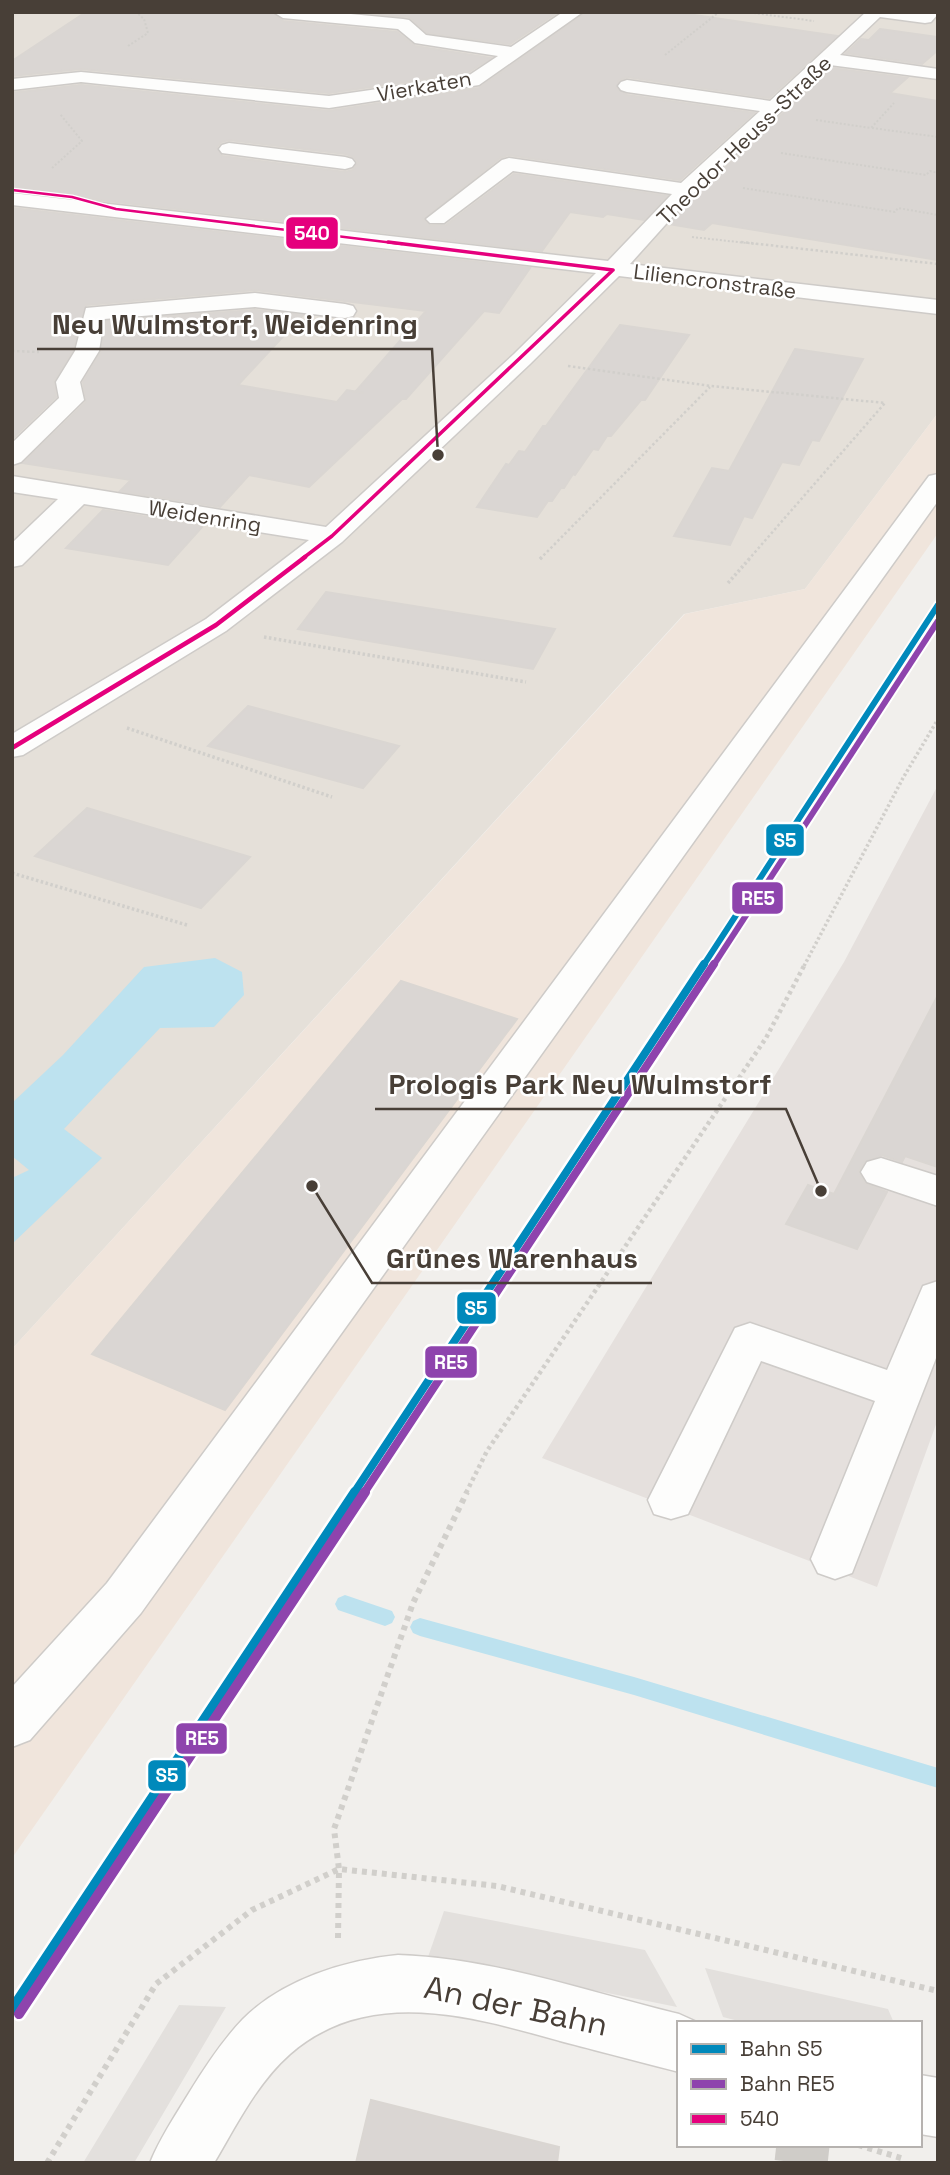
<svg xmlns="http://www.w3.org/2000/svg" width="950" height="2175" font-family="'Space Grotesk',sans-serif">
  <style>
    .residential { fill: #e5e0d9 }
    .commercial { fill: #f0e5dc }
    .industrial { fill: #e5e0dd }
    .parking { fill: #e3e0dd }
    .water { fill: #bde2ef }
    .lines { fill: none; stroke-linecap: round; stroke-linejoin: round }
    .stream { fill: #bde2ef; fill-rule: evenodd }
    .building { fill: #dad6d3; stroke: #dad6d2; stroke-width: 2; fill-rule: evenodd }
    .minor-tunnel { stroke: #cfccc8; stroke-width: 53; stroke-dasharray: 53 26; stroke-linecap: butt }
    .minor-casing { stroke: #cecbc8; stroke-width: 3 }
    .path-far4 { stroke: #d1cfcb; stroke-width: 2; stroke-dasharray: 2 2; stroke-linecap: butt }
    .path-far3 { stroke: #d1cfcb; stroke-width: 2.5; stroke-dasharray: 2.5 2.5; stroke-linecap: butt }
    .path-far2 { stroke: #d1cfcb; stroke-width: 3.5; stroke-dasharray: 2.5 2.5; stroke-linecap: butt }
    .path-far1 { stroke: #d1cfcb; stroke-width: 4.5; stroke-dasharray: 3.5 3.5; stroke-linecap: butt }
    .path { stroke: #d1cfcb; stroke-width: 6; stroke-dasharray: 5 5; stroke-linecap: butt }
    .minor { fill: #fdfdfc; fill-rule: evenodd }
    .bus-1-far2-casing { stroke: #fff; stroke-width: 5 }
    .bus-1-far1-casing { stroke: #fff; stroke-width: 7 }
    .bus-1-casing { stroke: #fff; stroke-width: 9 }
    .bus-1-far2 { stroke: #e5007d; stroke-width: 2.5 }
    .bus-1-far1 { stroke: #e5007d; stroke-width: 3.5 }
    .bus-1 { stroke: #e5007d; stroke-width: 4.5 }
    .rail-1-far2-casing { stroke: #fff; stroke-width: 10 }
    .rail-1-far1-casing { stroke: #fff; stroke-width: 13 }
    .rail-1-casing { stroke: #fff; stroke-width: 15 }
    .rail-2-far2-casing { stroke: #fff; stroke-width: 10 }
    .rail-2-far1-casing { stroke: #fff; stroke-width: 13 }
    .rail-2-casing { stroke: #fff; stroke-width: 15 }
    .rail-1-far2 { stroke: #0089bb; stroke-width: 6 }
    .rail-1-far1 { stroke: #0089bb; stroke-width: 8 }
    .rail-1 { stroke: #0089bb; stroke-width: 10 }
    .rail-2-far2 { stroke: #8e44ad; stroke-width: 6 }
    .rail-2-far1 { stroke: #8e44ad; stroke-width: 8 }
    .rail-2 { stroke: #8e44ad; stroke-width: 10 }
    .labels { text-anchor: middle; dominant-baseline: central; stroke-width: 5; stroke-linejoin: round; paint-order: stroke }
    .far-street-label { font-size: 21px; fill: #483f37; stroke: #fff }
    .near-street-label { font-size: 32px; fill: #483f37; stroke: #fff }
    .leader { fill: none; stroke: #483f37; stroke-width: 2.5 }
    .callout-dot { fill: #483f37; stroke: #fff; stroke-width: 2.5 }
    .callout-label { font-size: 28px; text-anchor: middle; font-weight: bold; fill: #483f37; stroke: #fff; stroke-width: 5; stroke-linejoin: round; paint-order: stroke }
    .line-badge { stroke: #fff; stroke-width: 2.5 }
    .badge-label { font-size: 19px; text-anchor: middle; font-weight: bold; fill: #fff }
  </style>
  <rect width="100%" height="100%" fill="#f1efec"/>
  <path class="residential" d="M12,12h926v401l-133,176 -121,25 -672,735z"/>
  <path class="commercial" d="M938,413v120l-926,1325v-509l673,-735 120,-25z"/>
  <path class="industrial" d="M938,785v634l-61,168 -335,-129 302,-496z"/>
  <path class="parking" d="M444,1911l201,39 32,57 -249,-50z
    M705,1968l183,41 6,14h-148l-23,-6z
    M179,2005l47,2 -92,156h-51z"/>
  <path class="water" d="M215,958l27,14 2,23 -30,32 -54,1 -96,101 38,29 -90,86v-66l17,-8 -17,-14v-53l51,-48 81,-88z"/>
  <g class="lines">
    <path class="stream" d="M345,1595l47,16 3,6 -3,6 -7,3 -47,-16 -3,-6 3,-6z
      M420,1618l214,59 304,91v20l-304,-93 -214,-59 -7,-3 -3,-6 3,-6z"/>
  </g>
  <path class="building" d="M86,12h187l10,9 114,11 18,14 76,12 -24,15 -138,20 -248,-24 -69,7v-15z
    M360,12h198l-48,32 -83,-11 -18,-16z
    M586,12h88l163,24 -68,62 -142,-21 -8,3 -3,8 11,7 127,18 -74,67 -172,-25 -8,3 -77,61 7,7 16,-1 68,-51 153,22 -23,24 -37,-6 -4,3 -33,-5 -28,39 -530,-61v-97l69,-8 248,26 150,-23zM229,140l117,14 8,3 4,6 -5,7 -8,2 -123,-16 -5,-9 4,-5z
    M880,29l58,8v13l-16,14 -76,-11 15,-14 8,1z
    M831,68l76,10 -17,15 48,8v159l-226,-37 -8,7 -35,-6 26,-28z
    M12,208l518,60 -31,45 -15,-2 -78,88h-4l-93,88 -60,-12 -29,32 -100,-16 11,-11 -108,-17 63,-61 -3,-20 18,-30 5,-31 149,-11 48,5 -65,70 99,17 10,-12 17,3 -8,-2 70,-80 -171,-21 -169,15 -13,45 -19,31 2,16 -44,42z
    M620,325l69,10 -44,65h-4l-30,36h-4l-9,14 -5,-1 -18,26 -2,-1 -9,14h-3l-9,13h-4l-11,16 -60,-10 29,-43 3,1 10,-14 6,1 18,-26h3z
    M795,349l68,10 -44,82 -7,-1 -13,25 -17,-3 -30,56 -8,-2 -14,29 -56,-9 38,-68 17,3z
    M103,510l100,16 -35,39 -102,-17z
    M326,592l119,19 110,18 -22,40 -235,-40z
    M248,706l30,8 121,32 -36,42 -155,-42z
    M87,808l96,29 67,20 -49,51 -166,-52z
    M401,981l116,38 -292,391 -133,-56z
    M938,995v172l-33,-11 -3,6 -20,-7 -17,6 -6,10 6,12 22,9 -30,57 -71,-25 22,-39 26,9z
    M371,2100l188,47 -2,16h-201z"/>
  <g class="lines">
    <path class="minor-tunnel" d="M801,2163l2,-18"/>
    <defs>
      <path id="minor" d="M330,12l73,7 6,1 17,15 85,12 52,-35h20l-104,73 -150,23 -248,-26 -69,8v-11l69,-7 248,24 139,-20 30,-20 -83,-13 -17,-14 -115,-11 -8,-5z
        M866,12h72v2l-7,8 -6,1 -45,-6 -40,38 98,14v10l-108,-14 -137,129 -63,70 308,36v14l-319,-38 -89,88 -188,178 -116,89 -203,124 -11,2v-23l194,-115 103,-79 -225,-36 -62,61 -10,2v-24l46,-44 -46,-7v-16l314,51 188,-173 82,-81 -584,-68v-12l596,68 64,-67 -159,-23 -69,52h-14l-4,-4 76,-59 7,-2 172,25 79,-72 -133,-19 -6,-2 -3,-4 3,-4 6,-2 143,21z
        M229,143l116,14 7,2 3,4 -3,4 -7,2 -123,-16 -3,-4 3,-4z
        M255,293l90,11 8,2 3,5 -3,5 -8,2 -90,-11 -151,12 -5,32 -19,31 4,18 -63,62 -9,3v-22l47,-45 -3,-16 19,-31 11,-43z
        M938,474v27l-797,1112 -111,127 -18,7v-60l95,-104 822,-1107z
        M881,1158l57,18v30l-71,-24 -6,-10 6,-10z
        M938,1281v72l-86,220 -17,6 -17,-6 -7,-14 64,-158 -114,-40 -73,153 -17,5 -17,-5 -6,-14 87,-172 15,-5 137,47 36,-84z
        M398,1955c96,3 189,37 281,59l20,9h-20v49c-40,-10 -80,-21 -119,-31 -89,-25 -192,-55 -270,13 -33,29 -54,72 -76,109h-64c10,-25 25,-47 39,-70 16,-26 33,-52 54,-74 39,-39 102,-59 155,-64z
        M920,2075l18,3v59l-18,-3z"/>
    </defs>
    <use href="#minor" class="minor-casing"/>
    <path class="path-far4" d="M746,12l68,9
      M128,46l20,-13 -4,-14 -8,-7
      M665,55l54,-43
      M816,120l55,8 23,-25
      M872,128l66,9
      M781,153l145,22 4,-4 8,2
      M52,168l30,-27 -22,-27
      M743,188l152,24 3,-4 40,7
      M692,237l64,7"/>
    <path class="path-far3" d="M741,242l197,22
      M12,351l27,1
      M568,366l143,20 174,17 -136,156
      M540,559l170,-172"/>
    <path class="path-far2" d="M540,559l2,-2
      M728,583l23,-26
      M264,637l262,45
      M127,728l205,69
      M12,873l175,52
      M804,966l99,-188 35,-59"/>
    <path class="path-far1" d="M466,1493l21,-42 279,-413 39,-74"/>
    <path class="path" d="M338,1938l1,-69 -5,-40 79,-226 54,-111
      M858,2145l46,14
      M47,2163l109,-179 96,-74 87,-41 158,17 441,105"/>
    <use href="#minor" class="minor"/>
    <defs>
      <path id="bus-1-far2" d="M12,190l60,7 44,12 286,35"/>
      <path id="bus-1-far1" d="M388,242l225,28
        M302,559l30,-23 281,-266"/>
      <path id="bus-1" d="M12,748l204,-123 89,-68"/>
    </defs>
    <use href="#bus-1-far2" class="bus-1-far2-casing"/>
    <use href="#bus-1-far1" class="bus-1-far1-casing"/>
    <use href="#bus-1" class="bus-1-casing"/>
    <use href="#bus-1-far2" class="bus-1-far2"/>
    <use href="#bus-1-far1" class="bus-1-far1"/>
    <use href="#bus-1" class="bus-1"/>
    <defs>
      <path id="rail-1-far2" d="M703,966l235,-361"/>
      <path id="rail-1-far1" d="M354,1493l350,-529"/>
      <path id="rail-1" d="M12,2009l343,-517"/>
      <path id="rail-2-far2" d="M713,966l225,-345"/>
      <path id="rail-2-far1" d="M364,1493l350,-529"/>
      <path id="rail-2" d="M19,2014l346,-522"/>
    </defs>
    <use href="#rail-1-far2" class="rail-1-far2-casing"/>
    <use href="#rail-1-far1" class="rail-1-far1-casing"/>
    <use href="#rail-1" class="rail-1-casing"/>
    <use href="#rail-2-far2" class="rail-2-far2-casing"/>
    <use href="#rail-2-far1" class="rail-2-far1-casing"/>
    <use href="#rail-2" class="rail-2-casing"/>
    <use href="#rail-1-far2" class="rail-1-far2"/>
    <use href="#rail-1-far1" class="rail-1-far1"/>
    <use href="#rail-1" class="rail-1"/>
    <use href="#rail-2-far2" class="rail-2-far2"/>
    <use href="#rail-2-far1" class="rail-2-far1"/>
    <use href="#rail-2" class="rail-2"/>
  </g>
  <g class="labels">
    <g class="far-street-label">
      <text transform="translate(424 86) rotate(-10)">Vierkaten</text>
      <text transform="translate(744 140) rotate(-44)">Theodor-Heuss-Straße</text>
      <text transform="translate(715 281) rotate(7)">Liliencronstraße</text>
      <text transform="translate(205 516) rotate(9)">Weidenring</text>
    </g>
    <g class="near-street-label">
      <text transform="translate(516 2006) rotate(12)">An der Bahn</text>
    </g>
  </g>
  <path class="leader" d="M438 455L432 349H37M821 1191L786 1109H375M312 1186L372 1283H652"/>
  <g class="callout-dot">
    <circle cx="438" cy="455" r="7"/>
    <circle cx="821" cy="1191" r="7"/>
    <circle cx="312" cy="1186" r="7"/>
  </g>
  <g class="callout-label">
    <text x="235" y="334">Neu Wulmstorf, Weidenring</text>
    <text x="580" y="1094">Prologis Park Neu Wulmstorf</text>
    <text x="512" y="1268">Grünes Warenhaus</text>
  </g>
  <g class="line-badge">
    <rect x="285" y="216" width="54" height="34" rx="7" fill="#e5007d"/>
    <rect x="765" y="823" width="40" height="34" rx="7" fill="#0089bb"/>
    <rect x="731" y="881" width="53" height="34" rx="7" fill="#8e44ad"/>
    <rect x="456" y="1291" width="41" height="34" rx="7" fill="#0089bb"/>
    <rect x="424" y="1345" width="54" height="34" rx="7" fill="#8e44ad"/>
    <rect x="175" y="1722" width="53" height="33" rx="7" fill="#8e44ad"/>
    <rect x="147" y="1759" width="40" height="33" rx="7" fill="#0089bb"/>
  </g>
  <g class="badge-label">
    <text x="312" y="240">540</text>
    <text x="785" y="847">S5</text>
    <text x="758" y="905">RE5</text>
    <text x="476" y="1315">S5</text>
    <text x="451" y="1369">RE5</text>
    <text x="202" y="1745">RE5</text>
    <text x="167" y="1782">S5</text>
  </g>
  <rect width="950" height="2175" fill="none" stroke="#483f37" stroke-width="28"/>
  <rect x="677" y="2021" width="245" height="126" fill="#ffffff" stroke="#b6b2af" stroke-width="2"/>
  <rect x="691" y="2044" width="35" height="10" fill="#0089bb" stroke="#b6b2af" stroke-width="2"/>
  <text x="740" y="2056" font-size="21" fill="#483f37">Bahn S5</text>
  <rect x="691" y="2079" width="35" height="10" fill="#8e44ad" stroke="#b6b2af" stroke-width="2"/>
  <text x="740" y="2091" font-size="21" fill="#483f37">Bahn RE5</text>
  <rect x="691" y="2114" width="35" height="10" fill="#e5007d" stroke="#b6b2af" stroke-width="2"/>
  <text x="740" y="2126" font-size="21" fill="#483f37">540</text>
</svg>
